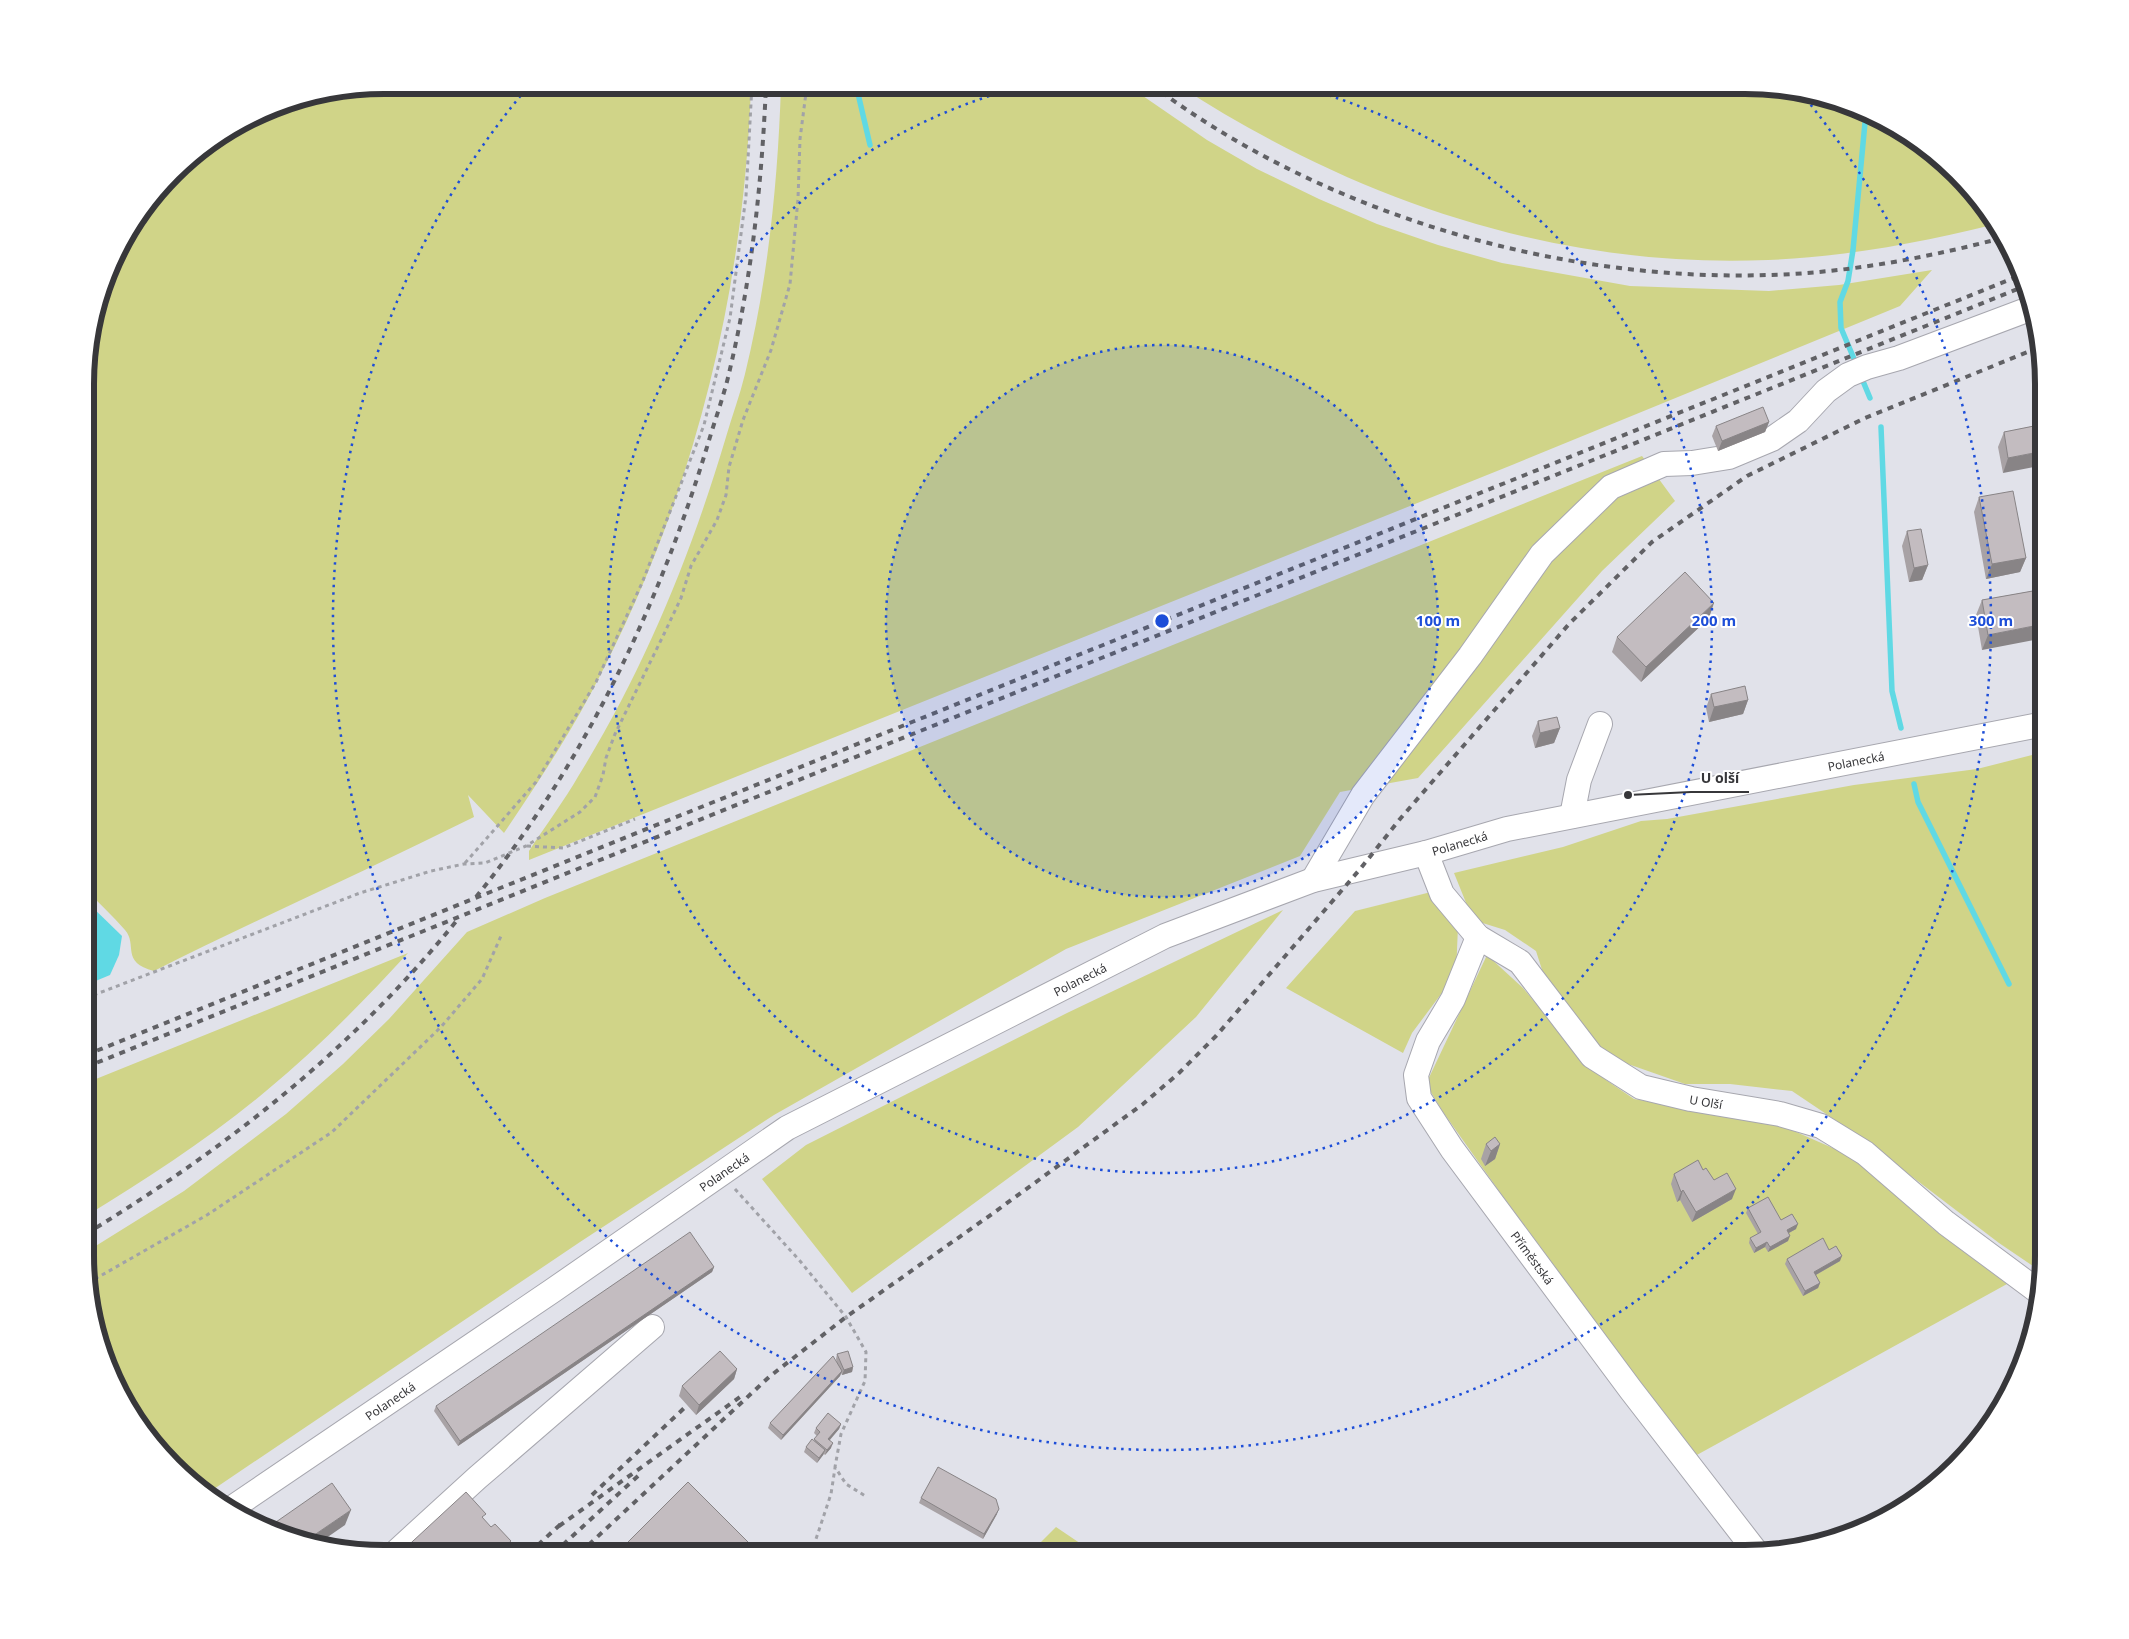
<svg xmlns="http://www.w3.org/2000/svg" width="2129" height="1639" font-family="'Noto Sans',sans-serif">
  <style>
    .green { fill: #d0d488 }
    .water { fill: #60d9e4 }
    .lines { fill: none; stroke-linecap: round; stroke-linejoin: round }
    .stream { stroke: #60d9e4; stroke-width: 5.5 }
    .minor-casing { stroke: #a7a7af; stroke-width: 26 }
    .path { stroke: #a1a2a8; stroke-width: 3; stroke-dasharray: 4 4; stroke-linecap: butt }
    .minor { stroke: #fff; stroke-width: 24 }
    .rail { stroke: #616165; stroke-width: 4; stroke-dasharray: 6 6; stroke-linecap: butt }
    .wall { fill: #a8a2a5 }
    .shaded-wall { fill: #888486 }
    .building { fill: #c3bcc0; stroke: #888486 }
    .ring { fill: none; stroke: #1d4ed8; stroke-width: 2.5; stroke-dasharray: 2.5 5 }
    .labels { text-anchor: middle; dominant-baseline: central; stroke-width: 4; stroke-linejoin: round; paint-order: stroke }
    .street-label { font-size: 12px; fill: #37373a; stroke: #fff }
    .rim { fill: none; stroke: #37373a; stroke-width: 6 }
    .centre { fill: #1d4ed8; stroke: #fff; stroke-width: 2.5 }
    .ring-label { font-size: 15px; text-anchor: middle; font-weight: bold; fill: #1d4ed8; stroke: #fff; stroke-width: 4; stroke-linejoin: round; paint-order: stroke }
    .leader { fill: none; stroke: #37373a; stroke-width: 2 }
    .callout-dot { fill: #37373a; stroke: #fff; stroke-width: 2 }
    .callout-label { font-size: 14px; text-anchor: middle; font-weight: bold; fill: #37373a; stroke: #fff; stroke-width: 4; stroke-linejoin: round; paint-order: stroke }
  </style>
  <rect width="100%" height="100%" fill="#e1e2ea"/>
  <path class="green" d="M384,85h367c-7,212 -60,421 -160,608 -26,49 -56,94 -87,140l-36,-38 6,22c-106,53 -215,101 -320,154 -34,-9 -16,-26 -29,-41 -12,-14 -26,-27 -39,-40l2,-545 37,-110 62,-76 101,-58z
    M781,85h346l80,55 50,29 62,30 58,25 61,21 64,18 128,23 139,5 70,-6 93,-15 -32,36 -388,159 -983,395v-9c17,-26 35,-50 50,-76 65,-105 112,-220 147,-338 6,-21 14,-42 19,-63 23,-94 33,-193 36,-289z
    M1178,85l586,1 95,22 83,51 50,66c-73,18 -148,32 -224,35 -212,9 -414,-60 -590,-175z
    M1642,456l33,45 -73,70 -184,207 -78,14 -40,64 -234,93 -292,166 -194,127 -372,251 -21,-13 -71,-93 -30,-112v-23l98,-61 102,-77 57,-50 46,-45 78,-87 78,-34z
    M2044,752l-1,521 -44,-30 -143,-109 -64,-43 -62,-7h-45l-77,-27 -64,-81 -8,-25 -31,-21 -32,-10 -19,-47 109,-26 78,-26 26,-2 187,-34 123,-16z
    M1431,892l27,34 -2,48 -44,59 -9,20 -117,-65 69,-77z
    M1283,910l-87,107 -118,110 -226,166 -90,-114 44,-34 261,-132z
    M408,953c-45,49 -91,96 -142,138 -56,47 -118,87 -180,125v-133z
    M1487,955l36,33 45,53 38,39 28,19 142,24 75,33 81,72 75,56 -312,172 -196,-265 -56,-79 -17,-28z
    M1056,1527l40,27h-67z"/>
  <path class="water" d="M86,901l36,35 -3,19 -9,20 -24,10z"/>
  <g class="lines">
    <path class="stream" d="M856,85l14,60
      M1857,366l-16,-38 -1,-26 8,-21 5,-31 13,-138
      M1860,374l10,24
      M1881,427l11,264 9,37
      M1914,784l4,18 91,182"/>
    <defs>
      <g id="minor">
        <path d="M1572,816l7,-36 21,-56"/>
        <path id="s1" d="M1426,853l16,41 36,43 42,25 72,94 49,31 50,12 89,15 41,12 44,27 81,70 93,69"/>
        <path d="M1313,880l50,-85 107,-139 72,-102 69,-67 53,-23 28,-1 37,-6 43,-18 26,-18 28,-30 22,-16 19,-8 32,-9 133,-50"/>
        <path id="s2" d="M1478,937l-25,62 -25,42 -12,34 3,23 33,51 179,241 126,163"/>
        <path id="s3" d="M232,1508l320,-217 235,-163 378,-192 148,-56 113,-27 81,-24 537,-105"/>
        <path d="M395,1553l82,-75 175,-151"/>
      </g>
    </defs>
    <use href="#minor" class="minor-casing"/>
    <path class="path" d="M527,846l36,2 72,-29
      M465,863l71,-81 60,-100 46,-99 62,-158 26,-107 16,-122 6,-111
      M86,998l274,-105 71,-22 33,-7 21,-1 41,-17 54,-34 15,-15 8,-22 3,-17 9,-24 49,-100 17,-36 10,-32 26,-46 9,-25 3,-28 14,-47 28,-70 19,-66 8,-85 2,-60 7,-54
      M735,1189l65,72 46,56 20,35 -1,29 -24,53 -6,33 11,17 21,13
      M88,1283l119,-68 125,-83 109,-105 41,-48 19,-43
      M811,1554l20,-60 4,-26"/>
    <use href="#minor" class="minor"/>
    <path class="rail" d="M1152,85c170,128 404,197 616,190 79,-2 158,-17 234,-37
      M476,897c109,-134 185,-295 234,-460 7,-23 15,-45 20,-68 22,-93 32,-189 36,-284
      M86,1055l1935,-780
      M86,1067l1939,-781
      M86,1234c142,-87 267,-185 372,-315
      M592,1495l105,-99
      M559,1526l181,-129
      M529,1553l33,-30
      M554,1553l85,-78
      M580,1553l189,-176 77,-60 146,-103 151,-110 36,-31 37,-37 58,-67 87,-101 39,-49 169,-195 83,-82 95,-66 118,-58 175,-71"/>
  </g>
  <path class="wall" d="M1769,422l-4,10 -47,19 -6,-15 4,-10z
    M2044,424l-41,49 -5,-26 6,-15z
    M1979,497l47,61 -6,14 -34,7 -12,-67z
    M1907,531l21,34 -6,15 -13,2 -7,-36z
    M2044,589l-62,61 -6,-35 6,-15z
    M1709,618l-68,64 -29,-30 5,-15z
    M1711,694l37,6 -5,14 -34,8 -3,-14z
    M1538,721l22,7 -6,15 -19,5 -3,-12z
    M1486,1144h14l-5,15 -10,7 -4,-7z
    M1703,1170l29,29 -40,23 -12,-22 -3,2 -6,-18 3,-10z
    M1748,1208l33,12 15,9 -7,4 -1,8 -20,11 -3,-5 -11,6 -5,-10 1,-5 8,-4 -12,-21z
    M1829,1250l11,11 -24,14 4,8 -2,5 -15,8 -18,-32 2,-5z
    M714,1267l-2,5 -254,174 -24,-35 2,-5z
    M837,1354l16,13 -1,5 -10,3 -1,-2 -1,3 -59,64 -13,-12 2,-5 67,-59 -1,-5z
    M737,1369l-3,10 -38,36 -17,-19 3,-10z
    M841,1424l-2,5 -9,11 1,8 -6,7 -1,-1 -7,9 -13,-11 2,-5 8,-6 3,-5 -3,-3 2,-5z
    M921,1498l76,16 -14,25 -64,-36z
    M749,1543l-4,11 -123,-1 3,-8z"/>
  <path class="shaded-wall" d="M1769,422l-4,10 -47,19 4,-10z
    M2044,451v14l-41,8 5,-15z
    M2026,558l-6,14 -34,7 6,-15z
    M1928,565l-6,15 -13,2 5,-14z
    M1714,603l-5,15 -68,64 5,-15z
    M2044,624v14l-62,12 6,-15z
    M1748,700l-5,14 -34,8 5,-15z
    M1560,728l-6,15 -19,5 5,-15z
    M1500,1144l-5,15 -10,7 6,-15z
    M1736,1189l-4,10 -40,23 4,-10z
    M1683,1190l-3,10 -3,2 4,-10z
    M1798,1224l-2,5 -11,6 2,-5z
    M1790,1236l-2,5 -20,11 2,-5z
    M1767,1242l-2,5 -11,6 2,-5z
    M1842,1256l-2,5 -28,16 2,-5z
    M714,1267l-2,5 -254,174 2,-5z
    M1820,1283l-2,5 -15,8 2,-5z
    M853,1367l-1,5 -10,3 2,-5z
    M737,1369l-3,10 -38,36 3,-10z
    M842,1371l-2,5 -59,64 2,-5z
    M841,1424l-2,5 -13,15 2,-5z
    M833,1443l-2,5 -6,7 2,-5z
    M825,1450l-2,5 -6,8 2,-5z
    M999,1509l-2,5 -14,25 1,-5z
    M351,1510l-6,15 -26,18 -12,-3z
    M511,1541l-4,12h-9z
    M749,1543l-4,11h-6z"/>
  <path class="building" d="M1763,407l6,15 -47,19 -6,-15z
    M2044,424v27l-36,7 -4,-26z
    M2013,491l13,67 -34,6 -13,-67z
    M1921,529l7,36 -14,3 -7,-37z
    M1685,572l29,31 -68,64 -29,-30z
    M2044,589v35l-56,11 -6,-35z
    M1745,686l3,14 -34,7 -3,-13z
    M1557,717l3,11 -20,5 -2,-12z
    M1495,1137l5,7 -9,7 -5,-7z
    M1698,1160l5,10 3,-2 8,12 13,-7 9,16 -40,23 -13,-22 -2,2 -7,-18z
    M1768,1197l13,23 11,-6 6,10 -11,6 3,6 -20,11 -3,-5 -11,6 -6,-10 11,-6 -13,-24z
    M690,1232l24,35 -254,174 -24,-35z
    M1823,1238l6,12 7,-4 6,10 -28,16 6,11 -15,8 -18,-32z
    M720,1351l17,18 -38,36 -17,-19z
    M848,1351l5,16 -9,3 -7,-16z
    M833,1356l9,15 -59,64 -13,-12z
    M828,1413l13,11 -13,15 5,4 -6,7 -13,-11 6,-7 -4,-4z
    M812,1439l13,11 -6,8 -13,-11z
    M938,1467l58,32 3,10 -15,25 -63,-36z
    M688,1482l61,61 -10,11h-105l-9,-9z
    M332,1483l19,27 -44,30 -37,-9 -4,-2z
    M466,1492l20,22 -4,3 9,10 4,-3 16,17 -13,12h-98z"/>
  <circle cx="1162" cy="621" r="276" fill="#1d4ed8" fill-opacity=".12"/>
  <g class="ring">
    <circle cx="1162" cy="621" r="276"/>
    <path d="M1300 87A552 552 0 1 1 1028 85"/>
    <path d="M1806 99A829 829 0 1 1 527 88"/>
  </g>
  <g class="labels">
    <g class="street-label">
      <text stroke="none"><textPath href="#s3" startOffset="1811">Polanecká</textPath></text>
      <text stroke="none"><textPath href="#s3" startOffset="1406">Polanecká</textPath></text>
      <text stroke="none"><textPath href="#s3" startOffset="1001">Polanecká</textPath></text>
      <text stroke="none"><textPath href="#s1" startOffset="392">U Olší</textPath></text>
      <text stroke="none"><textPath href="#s3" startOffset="596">Polanecká</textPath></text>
      <text stroke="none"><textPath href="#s2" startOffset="371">Příměstská</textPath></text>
      <text stroke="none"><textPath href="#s3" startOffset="191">Polanecká</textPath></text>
    </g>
  </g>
  <path d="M0 0H2129V1639H0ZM384 94H1745A290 290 0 0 1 2035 384V1255A290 290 0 0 1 1745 1545H384A290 290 0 0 1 94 1255V384A290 290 0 0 1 384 94Z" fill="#fff" fill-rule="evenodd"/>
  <path class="rim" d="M384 94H1745A290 290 0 0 1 2035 384V1255A290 290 0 0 1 1745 1545H384A290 290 0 0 1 94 1255V384A290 290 0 0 1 384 94Z"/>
  <circle cx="1162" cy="621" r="8" class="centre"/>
  <g class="ring-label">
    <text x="1438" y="626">100 m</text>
    <text x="1714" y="626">200 m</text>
    <text x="1991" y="626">300 m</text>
  </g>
  <path class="leader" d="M1628 795L1691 792H1749"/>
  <circle class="callout-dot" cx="1628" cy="795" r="5"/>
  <g class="callout-label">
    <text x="1720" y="783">U olší</text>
  </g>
</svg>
